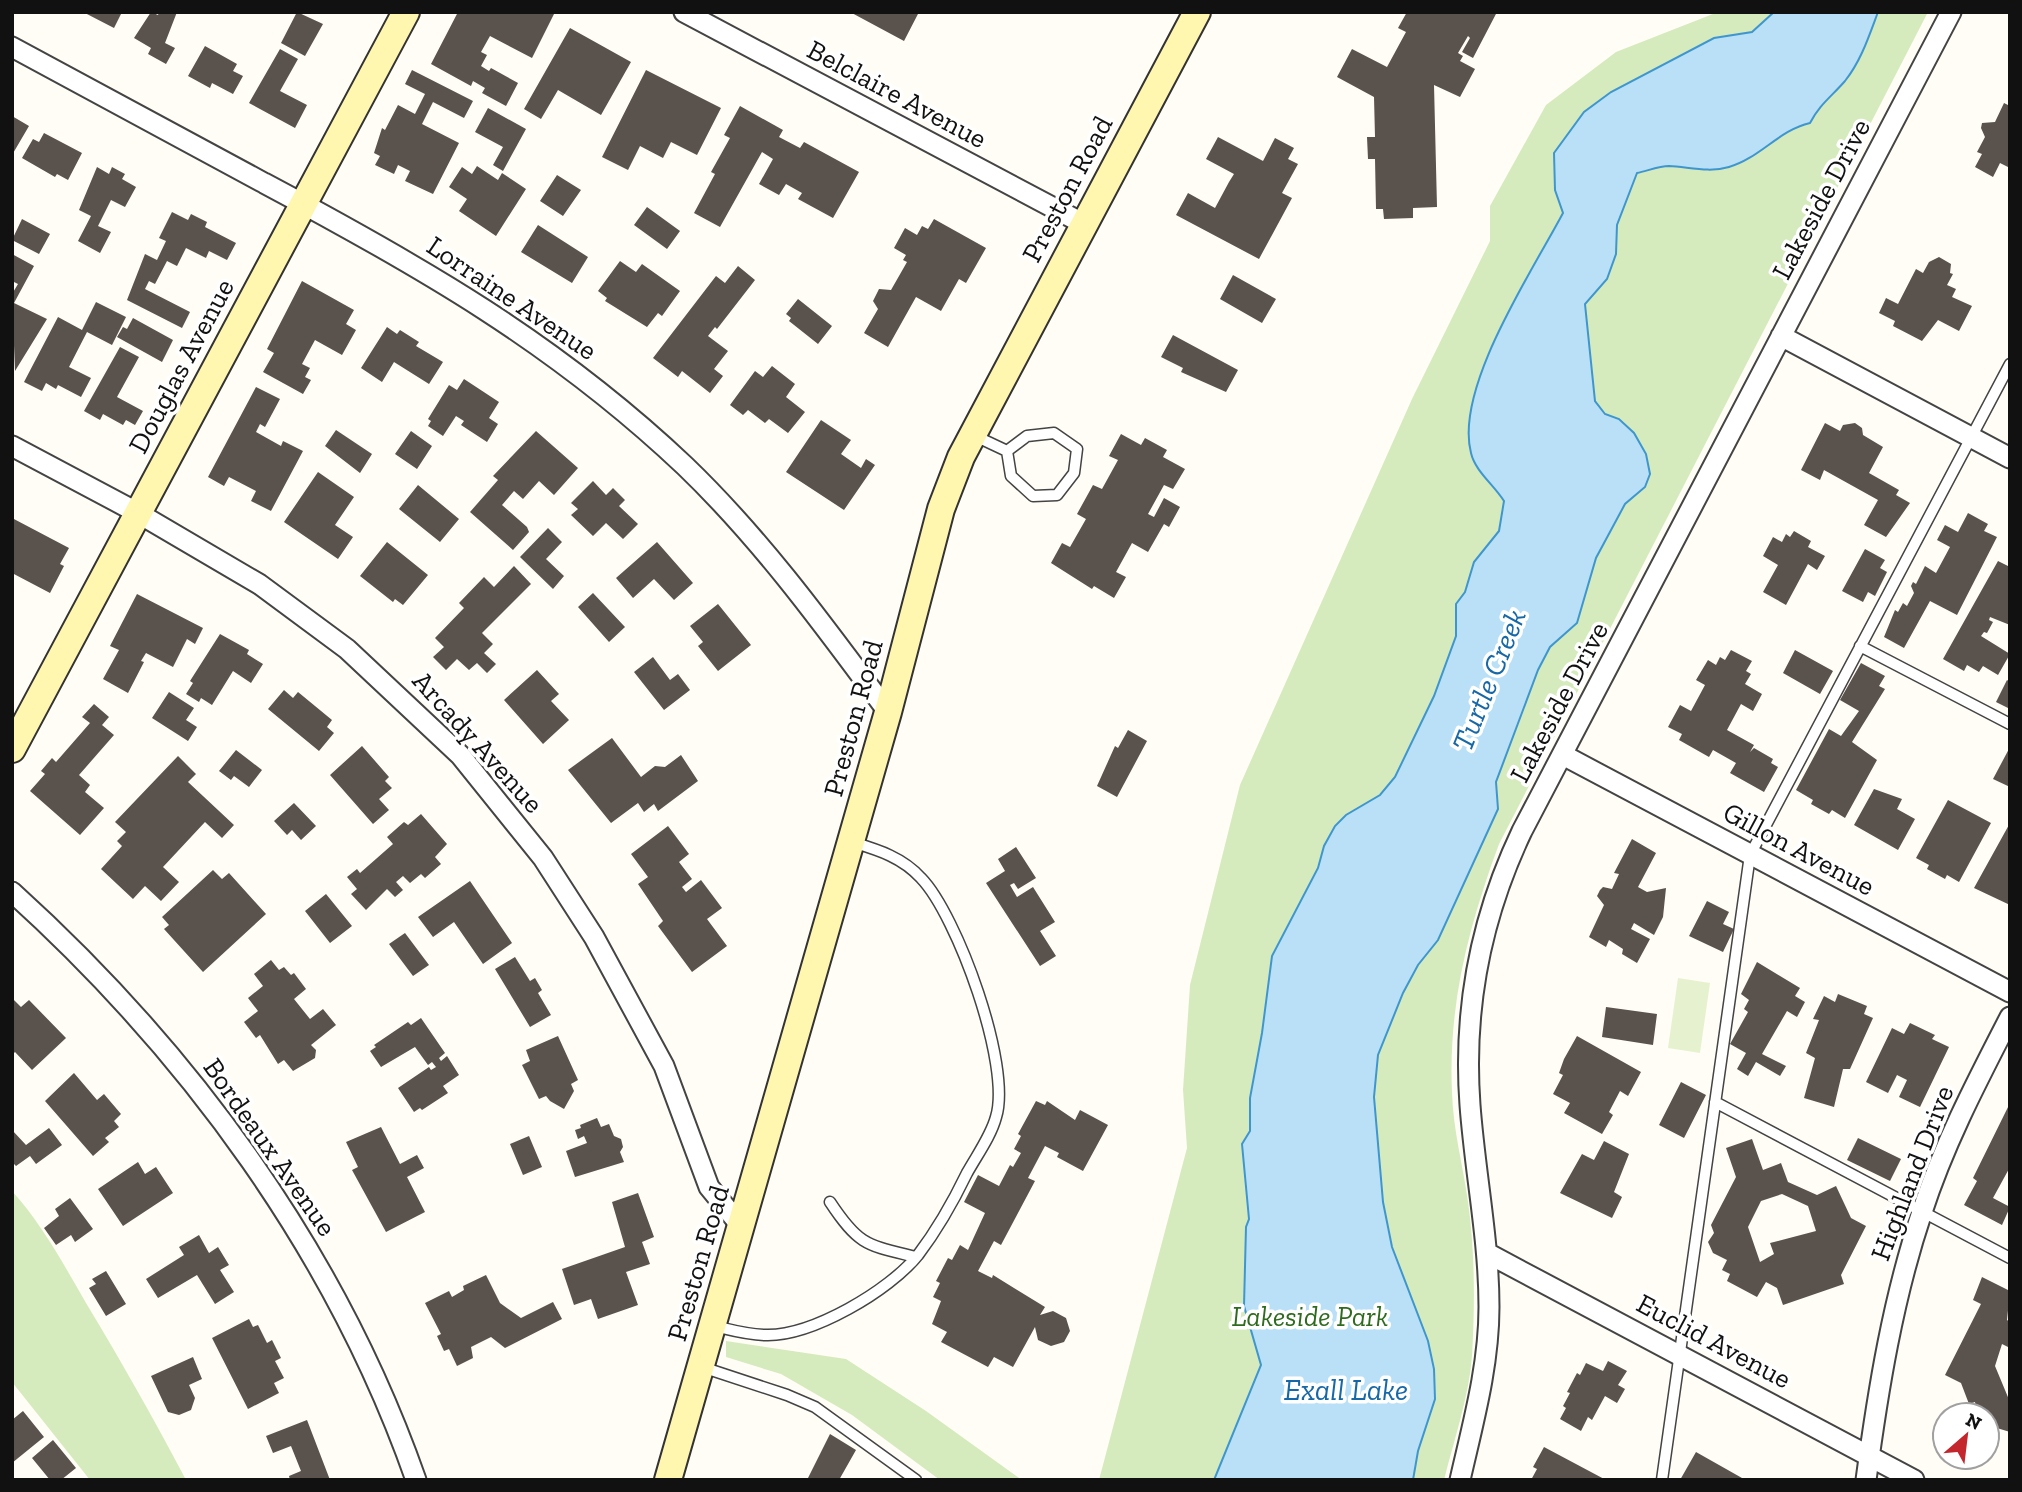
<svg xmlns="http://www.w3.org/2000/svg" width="2022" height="1492" font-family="'Zilla Slab',serif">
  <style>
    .green { fill: #d5ebbd }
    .pitch { fill: #e6f2cf }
    .water { fill: #b9e0f7; stroke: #3f96cf; stroke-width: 2 }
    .building { fill: #5a524d; fill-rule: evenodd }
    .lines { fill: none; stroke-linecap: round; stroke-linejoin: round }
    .lane-casing { stroke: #444; stroke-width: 13 }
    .street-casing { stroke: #444; stroke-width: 23 }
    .secondary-casing { stroke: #333; stroke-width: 30 }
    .lane { stroke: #fff; stroke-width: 10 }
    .street { stroke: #fff; stroke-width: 19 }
    .secondary { stroke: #fff6b0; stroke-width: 26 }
    .labels { text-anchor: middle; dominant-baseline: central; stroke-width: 7; stroke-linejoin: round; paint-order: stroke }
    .street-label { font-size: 28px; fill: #111; stroke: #fff }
    .park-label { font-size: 28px; font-style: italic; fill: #2f6b1f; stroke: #fff }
    .water-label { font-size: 30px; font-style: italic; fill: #1768a6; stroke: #fff }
  </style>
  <rect width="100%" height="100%" fill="#fffdf5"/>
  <path class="green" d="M1718,12h210l-429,832c-30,81 -51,160 -47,248 1,38 11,73 16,110 7,49 7,104 4,154 -3,40 -18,84 -28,124h-345l88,-332 -4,-58 7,-105 50,-200 172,-386 78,-158v-35l56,-101 70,-53z
    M12,1191c30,33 52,74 74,112 35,58 68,116 100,177h-96l-78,-98z
    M726,1341l120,18 80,52 96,69h-82l-88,-65 -71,-41 -55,-17z"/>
  <path class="pitch" d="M1678,978l32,5 -10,70 -32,-5z"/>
  <path class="water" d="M1774,12h104c-9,24 -17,49 -33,69 -13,15 -26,24 -35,42 -31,7 -50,35 -81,44 -20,6 -40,0 -60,-1 -10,0 -22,5 -32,7l-20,52 -1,29 -9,25 -22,25 10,97 10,13 14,5 15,14 12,21 4,20 -5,13 -20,17 -29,54 -19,65 -27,24 -12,23 -42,112 2,27 -60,131 -20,25 -15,28 -25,62 -4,42 9,105 9,45 36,94 6,28 1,30 -17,52 -5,29h-199l47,-115 -17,-59 2,-79 3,-8 -7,-75 8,-13v-33l12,-65 10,-77 46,-88 6,-22 11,-20 11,-11 34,-20 15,-18 39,-81 22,-60v-32l9,-12 9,-30 25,-31 5,-30c-10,-16 -29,-30 -33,-48 -17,-65 62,-183 92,-240l-8,-23 -1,-37 30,-41 27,-20 103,-54 38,-6z"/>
  <path class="building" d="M83,12h39l-8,16z
    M151,12l7,3 1,-3h18l-12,31 10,5 -9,16 -18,-10 3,-6 -17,-10z
    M297,12l26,12 -18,32 -24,-13z
    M458,12h97l-23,46 -42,-22 -9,16 6,3 -6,11 8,5 2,-3 27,15 -12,23 -24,-13 3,-5 -12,-7 -2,5 -40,-22z
    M850,12h69l-15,29z
    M1407,12h90l-24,46 -11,-6 8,-14 -2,-2 -10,17 5,3 -3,5 15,8 -15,28 -26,-12 3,122 -24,1v10l-29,1 -1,-10h-7l-1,-50h-7l-1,-22h8l-1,-40 -37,-20 15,-28 35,18 19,-35 -8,-4z
    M570,28l61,34 -30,53 -43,-25 -17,29 -17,-10z
    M205,46l32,18 -4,7 10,5 -10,18 -21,-11 -2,5 -22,-12z
    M280,49l18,10 -18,32 27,14 -12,23 -46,-25z
    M412,70l61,31 -9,17 -31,-16 -11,22 37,19 -26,51 -28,-13 5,-10 -12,-6 -4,9 -19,-9 5,-9 -6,-3 8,-25 3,2 13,-25 17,9 10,-20 -20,-10z
    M646,70l75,38 -24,47 -26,-13 -8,16 -23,-12 -12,24 -26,-13z
    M2004,103l6,3v62l-10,-5 -7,14 -18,-10 7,-13 -5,-2 8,-15 -4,-9 1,-5 13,-1z
    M740,106l43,24 -4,7 21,11 4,-6 55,30 -26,46 -35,-19 4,-6 -16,-9 -7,11 -20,-11 14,-25 -11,-7 -42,75 -26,-14 21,-39 -4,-2 19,-34 -6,-3z
    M488,108l38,21 -23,42 -10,-6 10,-18 -28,-15z
    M12,116l17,10 -17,29z
    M44,133l38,20 -14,27 -11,-6 -2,3 -33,-19 11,-19 6,3z
    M1218,137l45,24 12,-23 19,10 -6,11 10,5 -16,29 10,5 -33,61 -83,-44 12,-22 27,15 14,-26 5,-8 -28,-15z
    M477,166l21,14 4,-7 24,16 -30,47 -37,-25 8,-12 -18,-12 13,-20 10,7z
    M97,167l12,7 3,-7 13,7 -3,5 14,8 -11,20 -14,-7 -13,26 13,6 -11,21 -22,-12 13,-25 -12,-6z
    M557,175l24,15 -18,26 -23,-15z
    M647,207l33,24 -13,18 -33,-24z
    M172,212l16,8 3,-6 16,8 -2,5 31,16 -9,17 -18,-9 -3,7 -20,-10 -9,18 -10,-5 -12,23 -6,-3 -4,8 45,23 -8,16 -55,-28 18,-46 12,6 9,-19 -7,-3z
    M22,219l28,15 -11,20 -27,-14z
    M934,219l52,29 -20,35 -7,-4 -18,32 -25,-14 -28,50 -24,-14 14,-24 -5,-8 6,-12 12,1 16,-28 -4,-2 3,-5 -12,-7 11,-20 12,7 5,-9 6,3z
    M538,225l50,32 -16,26 -51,-31z
    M12,254l22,12 -20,37 33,16 -32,52 -3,-77 6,-10 -6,-3z
    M1939,257l12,7 -1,9 3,1 -6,11 9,4 -4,8 20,9 -13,25 -21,-11 -16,21 -29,-15 2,-5 -16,-8 7,-15 12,6 18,-35 7,4 6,-11z
    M620,261l16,11 6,-8 38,27 -18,25 -4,-3 -11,14 -42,-26 2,-3 -9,-7z
    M738,266l17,14 -38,49 -2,-2 -7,9 20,15 -14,18 9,7 -13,17 -28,-22 -4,6 -25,-19 63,-82 9,7z
    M1233,275l43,24 -14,24 -42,-24z
    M302,281l52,29 -8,14 10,6 -14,25 -27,-15 -13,24 8,4 -5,9 6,3 -8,14 -40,-22 11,-19 -7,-4z
    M798,299l34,27 -14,18 -29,-23 2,-3 -5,-4z
    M96,302l30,15 -14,28 -25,-13 -18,35 22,11 -10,19 -23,-12 -2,4 -10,-6 -4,8 -18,-9 34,-65 24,13z
    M133,318l40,22 -11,22 -45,-25 6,-10 4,2z
    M387,327l10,7 3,-4 19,12 -3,4 27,16 -14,22 -35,-22 -12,20 -21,-14z
    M1173,335l65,35 -12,22 -45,-20 2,-4 -22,-11z
    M120,347l19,10 -22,40 26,14 -8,14 -9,-5 -3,5 -20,-11 -3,6 -16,-9z
    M772,366l23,18 -9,13 19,15 -17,21 -19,-14 -4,4 -17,-13 -5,5 -13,-10 25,-34 8,6z
    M464,379l35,23 -10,16 9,6 -11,18 -26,-17 3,-4 -8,-5 -13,20 -15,-10 3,-5 -3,-2 21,-34 8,5z
    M256,387l24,12 -15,28 -5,-3 -4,8 25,14 2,-5 20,10 -32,60 -20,-10 5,-10 -27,-14 -5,9 -16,-9z
    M821,420l30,20 -10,14 20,14 5,-9 9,6 -31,45 -58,-38z
    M1825,423l15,8 3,-6 12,-2 7,5 1,7 20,12 -14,26 30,17 -3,5 14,8 -24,34 -22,-12 14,-25 -54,-30 -4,10 -19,-10z
    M336,430l36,24 -12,19 -35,-27z
    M411,431l21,15 -15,23 -22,-15z
    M536,431l42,37 -24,27 -15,-14 -16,18 -9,-8 -12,14 25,22 2,5 -16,18 -43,-38 28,-32 -5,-4z
    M1121,434l20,11 4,-7 22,12 -4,7 22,12 -12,20 -9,-4 -16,29 6,3 10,-19 16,9 -11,20 -5,-3 -16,28 -16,-9 -16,29 10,5 -12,21 -20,-12 -2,3 -41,-26 11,-20 8,4 16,-28 -9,-5 16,-29 9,4 16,-29 -9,-4z
    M318,472l36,25 -19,28 18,12 -15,22 -54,-37z
    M593,481l13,14 7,-7 12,12 -6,6 19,18 -15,15 -17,-16 -13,13 -22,-21 7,-6 -7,-6z
    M418,485l41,34 -19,23 -41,-33z
    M1968,513l20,11 -4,7 13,6 -40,78 -27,-14 -26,47 -20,-11 11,-27 3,2 5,-9 4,3 7,-13 -3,-7 2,-4 3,2 9,-18 11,7 14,-26 -13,-7 8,-15 13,7z
    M12,518l57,30 -9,16 4,2 -14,27 -38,-20z
    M548,528l14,14 -16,17 18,17 -11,13 -33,-32z
    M1794,531l17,10 -3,6 17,9 -8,14 -9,-6 -22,41 -23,-13 15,-27 -15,-9 10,-19 9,5 4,-8 4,3z
    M387,542l41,33 -25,30 -8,-6 -2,3 -33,-26z
    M657,542l36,41 -19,17 -20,-21 -21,19 -17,-20z
    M1865,549l20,11 -5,8 7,4 -12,24 -7,-4 -5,10 -21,-11z
    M1998,561l12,6v58l-20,-8 -1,3 4,2 -6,11 -3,-1 -3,4 29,18 -12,21 -15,-9 -4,6 -12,-7 -3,6 -21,-12z
    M514,566l17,18 -49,49 11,11 -9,9 12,11 -9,9 -10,-10 -8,7 -12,-11 -11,11 -13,-13 11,-10 -9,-9 29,-30 -5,-5 25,-26 10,10z
    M593,593l32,34 -16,15 -31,-35z
    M137,594l66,34 -8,16 -8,-5 -14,28 -27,-14 -5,8 3,1 -16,31 -25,-14 16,-29 -9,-4z
    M718,604l33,41 -33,26 -20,-25 5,-4 -13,-16z
    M220,634l29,16 -2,4 16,10 -12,19 -18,-12 -21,34 -11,-7 -2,4 -13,-8 7,-11 -3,-2z
    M1731,650l21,11 -6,10 5,3 -6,10 17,10 -9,17 -12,-7 -14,26 27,15 -4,7 4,-4 19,11 -2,4 7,4 -14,25 -34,-19 6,-10 -23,-13 -4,7 -30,-17 3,-6 -14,-7 12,-22 11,6 14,-26 -9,-5 12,-20 8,5 4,-8 5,3z
    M1795,650l38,21 -13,23 -37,-21z
    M653,657l17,23 8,-6 12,16 -26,20 -30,-38z
    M1861,663l24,13 -6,10 6,3 -33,53 25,18 -32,58 -13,-8 -3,4 -18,-10 2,-4 -17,-10 33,-61 12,7 18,-25 -19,-11z
    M537,670l22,24 -8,7 18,19 -26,24 -39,-44z
    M2007,680l3,2v27l-14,-7z
    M284,690l9,8 5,-6 34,28 -5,7 7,6 -15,18 -51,-42z
    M169,692l25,16 -8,12 11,7 -9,14 -36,-23z
    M94,704l15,13 -7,8 12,10 -35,40 11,10 -5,7 19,16 -24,27 -50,-44 15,-17 -4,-3 11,-13 4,4 34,-39 -8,-6z
    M1128,730l19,11 -30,56 -20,-11 18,-40 3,2z
    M612,738l29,39 14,-11 10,1 16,-12 17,26 -40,30 -4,-7 -10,8 -6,-9 -27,20 -43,-53z
    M362,746l27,31 -4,4 7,7 -13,11 10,11 -16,14 -43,-49z
    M2010,747v40l-17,-8z
    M236,750l26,20 -13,17 -15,-11 -3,4 -12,-9z
    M178,756l18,18 -8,8 46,43 -12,13 -17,-16 -42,45 16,15 -18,19 -16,-15 -12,13 -32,-30 21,-23 -5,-5 9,-9 -11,-10z
    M1874,789l28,10 -5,10 18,10 -17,31 -44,-25z
    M1948,800l43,23 -32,59 -12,-7 -2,4 -18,-10 2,-4 -13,-7z
    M294,803l22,23 -15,14 -9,-10 -5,5 -13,-14z
    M421,814l26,30 -12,13 6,7 -16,14 -4,-4 -11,9 -7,-7 -7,6 7,8 -8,7 -8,-8 -21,21 -15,-16 6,-5 -10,-12 10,-8 3,4 33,-29 -6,-7 17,-15 4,3z
    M2010,823v82l-36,-17z
    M668,826l21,28 -10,8 13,17 -10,8 4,5 15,-12 21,28 -15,11 20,27 -35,26 -34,-46 5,-5 -25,-37 10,-7 -17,-23z
    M1632,839l24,14 -18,34 9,5 19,-4 -3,29 -9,18 -20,-12 -3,6 19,10 -13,24 -15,-9 1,-5 -14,-9 -3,7 -17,-10 15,-32 -7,-9 3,-6 3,-3 9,2 7,-15 -5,-1z
    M1016,847l20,31 -18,11 -4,-6 -4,2 7,12 16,-10 22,35 -15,9 16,25 -16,10 -54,-83 19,-12 -7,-12z
    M213,870l9,9 7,-6 37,41 -63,58 -39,-43 5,-4 -7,-8z
    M470,881l42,62 -29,21 -29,-42 -21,15 -15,-20z
    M326,894l26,32 -22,17 -25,-32z
    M1707,901l22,11 -6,12 11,5 -11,23 -34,-16z
    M405,933l24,32 -16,11 -24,-32z
    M515,957l15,24 5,-3 7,12 -4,3 13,22 -21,12 -35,-58z
    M271,960l8,10 5,-3 7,8 3,-2 12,16 -12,10 16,20 13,-10 13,16 -25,20 5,5 -1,8 -22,13 -9,-11 -6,4 -18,-29 -4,3 -12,-16 14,-11 -10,-13 15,-12 -9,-12z
    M1757,962l43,26 -5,8 10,6 -8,15 -10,-6 -25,43 24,12 -6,10 -24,-14 -8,14 -11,-7 9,-16 -16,-9 18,-32 -4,-3 5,-9 -8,-6z
    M1838,994l29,12 -3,8 9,4 -23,51h-7l-9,38 -30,-9 11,-40 -9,-5 13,-33 -6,-1 11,-23 11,6z
    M12,998l9,9 8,-7 37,38 -34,32 -17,-18 -3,3z
    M1606,1007l51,7 -4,31 -51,-8z
    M421,1018l24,35 -6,5 2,3 6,-5 12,19 -16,11 5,7 -26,17 -2,-2 -6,4 -16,-24 31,-21 2,3 5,-3 -4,-5 -4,3 -13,-18 -34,20 -11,-16 6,-4 -2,-2 34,-23 3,3z
    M1910,1023l25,12 -3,4 17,8 -29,60 -21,-10 8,-17 -10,-5 -9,18 -22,-11 26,-54 12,6z
    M558,1036l20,44 -7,4 3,7 -10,18 -14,-8 -4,-5 -7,3 -17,-34 8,-4 -4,-11z
    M1577,1036l64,36 -13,24 -8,-5 -11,21 4,3 -11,19 -38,-21 6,-10 -17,-9 10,-19 -4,-2 5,-14z
    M74,1073l23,27 7,-6 17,20 -7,7 5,6 -14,11 4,4 -16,14 -48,-55z
    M1681,1082l25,13 -22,43 -25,-13z
    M1036,1101l9,4 2,-4 28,19 5,-10 28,15 -25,46 -26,-14 2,-4 -14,-7 -17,32 7,3 -34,64 -7,-4 -16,30 14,7 1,-3 52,32 -5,8 13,-4 13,7 4,13 -6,11 -13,4 -13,-6 -3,-13 -22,40 -19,-10 -6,10 -47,-25 6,-10 -15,-8 9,-23 -8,-4 7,-14 -4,-2 12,-23 4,2 8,-15 8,5 17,-37 -21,-11 14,-27 21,11 11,-21 3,2 8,-14 -7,-4 7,-13 -3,-2z
    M2010,1103v64l-17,31 17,9 -8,18 -38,-20 13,-24 -4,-3z
    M597,1118l4,9 8,-3 5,12 7,3 2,8 -3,5 4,10 -49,15 -9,-26 21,-8 -3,-7 -6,3 -3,-9 6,-2 -1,-3z
    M381,1127l19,37 17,-9 7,13 -17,9 18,35 -39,20 -34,-62 6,-3 -12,-25z
    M49,1128l13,17 -26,19 -6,-8 -14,10 -4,-4v-32l14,15z
    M529,1136l13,31 -19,8 -13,-31z
    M1858,1138l43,21 -11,22 -43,-21z
    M1752,1139l11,31 18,-7 7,19 29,13 19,-9 15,32 15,8 -25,49 3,9 -61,21 -6,-17 -11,-6 -9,15 -30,-16 3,-7 -8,-4 5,-10 -14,-7 -5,-11 6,-9 -3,-8 25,-48 -10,-29zM1782,1194l26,12 8,25 -46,12 4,11 -14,8 -12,-35 13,-26z
    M1604,1141l25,13 -15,38 8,5 -10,21 -52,-25 22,-39 12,6z
    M138,1162l7,12 11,-7 17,26 -50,33 -25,-37z
    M638,1193l16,44 -12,5 8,22 -24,8 12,33 -40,14 -7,-20 -17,6 -12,-36 63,-22 -13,-45z
    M70,1198l23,31 -18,13 -4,-7 -15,10 -12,-17 15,-12 -4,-7z
    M199,1235l10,18 9,-6 11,18 -9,5 14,22 -19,12 -18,-29 -39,23 -12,-19 38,-24 -5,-8z
    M106,1271l20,33 -20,12 -17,-28 7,-4 -4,-5z
    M486,1275l14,28 21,15 32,-16 9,17 -57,29 -14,-11 -20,10 2,11 -16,8 -8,-17 -5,2 -7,-15 4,-2 -16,-31 24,-12 3,6 12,-7 -1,-4z
    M1982,1277l28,14 -3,29 3,2v26l-8,-4 -7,22 15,36v30l-23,-7v-10h-10l-2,-13 -6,2 -8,-21 -16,-8 36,-71 -8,-4z
    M249,1319l4,8 5,-2 9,18 5,-3 9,18 -6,3 9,17 -10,5 5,10 -31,16 -36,-71z
    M193,1357l9,22 -13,6 6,13 -4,12 -12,5 -11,-3 -17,-36z
    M1608,1361l19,10 -9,14 7,4 -8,14 -12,-7 -13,24 -4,-3 -7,14 -21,-12 6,-11 -3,-2 7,-13 -3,-1 10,-19 3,2 6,-12 17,8z
    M23,1411l21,26 -32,26v-43z
    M307,1420l23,60h-40l-1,-4 12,-5 -10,-25 -18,7 -7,-17z
    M830,1434l26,16 -17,30h-32z
    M53,1440l23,28 -15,12h-11l-18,-22z
    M1544,1447l62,33h-75l6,-11 -4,-2z
    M1696,1452l46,26 -1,2h-61z"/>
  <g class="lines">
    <defs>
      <path id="lane" d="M973,435l34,16 20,-15 27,-3 23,16 -3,24 -17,22 -24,1 -22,-20 -4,-25
        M1860,646l150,78
        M1715,1102l295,156
        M830,1202c29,44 37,43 86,55
        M714,1326c17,4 34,9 52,9 46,1 123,-44 152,-80 19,-25 35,-53 49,-82 10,-18 24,-37 29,-56 16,-51 -39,-202 -75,-239 -19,-21 -43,-28 -69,-36
        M702,1367l85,28 28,12 101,73
        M1662,1480l88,-625 260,-491"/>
      <path id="street" d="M684,12l400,212
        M12,47c84,46 168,91 252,136 156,83 291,160 421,283 77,74 140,161 203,246
        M1781,336l229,122
        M12,446l126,67 121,71 88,65 113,106 83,103 51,79 70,129 45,121 32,39
        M1563,755l447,237
        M12,892c178,161 324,360 404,588
        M1487,1253l427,227
        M1460,1480c13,-57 29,-114 29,-173 0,-68 -14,-134 -19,-202 -7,-95 11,-188 52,-274l429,-819
        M1866,1480c12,-90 27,-182 56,-268 22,-68 55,-131 88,-195"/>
      <path id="secondary" d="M12,749l394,-737
        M668,1480l220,-768 53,-203 20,-52 236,-445"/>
    </defs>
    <use href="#lane" class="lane-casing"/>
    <use href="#street" class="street-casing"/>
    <use href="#secondary" class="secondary-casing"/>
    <use href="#lane" class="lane"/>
    <use href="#street" class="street"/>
    <use href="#secondary" class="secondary"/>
  </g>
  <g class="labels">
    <g class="street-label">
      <text transform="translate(897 94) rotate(28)">Belclaire Avenue</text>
      <text transform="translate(1067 189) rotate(-62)">Preston Road</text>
      <text transform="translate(1821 199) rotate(-62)">Lakeside Drive</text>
      <text transform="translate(512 298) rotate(34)">Lorraine Avenue</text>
      <text transform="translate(181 366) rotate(-62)">Douglas Avenue</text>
      <text transform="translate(1559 702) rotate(-62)">Lakeside Drive</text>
      <text transform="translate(853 718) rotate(-75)">Preston Road</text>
      <text transform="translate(478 742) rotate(48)">Arcady Avenue</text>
      <text transform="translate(1799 849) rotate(28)">Gillon Avenue</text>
      <text transform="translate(270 1147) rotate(55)">Bordeaux Avenue</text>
      <text transform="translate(1912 1173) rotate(-69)">Highland Drive</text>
      <text transform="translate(698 1263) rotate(-74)">Preston Road</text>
      <text transform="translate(1714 1341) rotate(28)">Euclid Avenue</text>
    </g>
    <g class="park-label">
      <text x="1310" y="1316">Lakeside Park</text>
    </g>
    <g class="water-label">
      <text transform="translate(1489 680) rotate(-68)">Turtle Creek</text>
      <text x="1346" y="1390">Exall Lake</text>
    </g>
  </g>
  <rect width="2022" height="1492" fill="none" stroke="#111111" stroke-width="28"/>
  <g transform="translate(1966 1436) rotate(28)"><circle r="33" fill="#ffffff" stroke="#a0a0a0" stroke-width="2"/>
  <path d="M0-5L12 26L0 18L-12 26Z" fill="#c4262e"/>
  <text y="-10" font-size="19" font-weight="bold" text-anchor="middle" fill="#111111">N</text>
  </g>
</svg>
